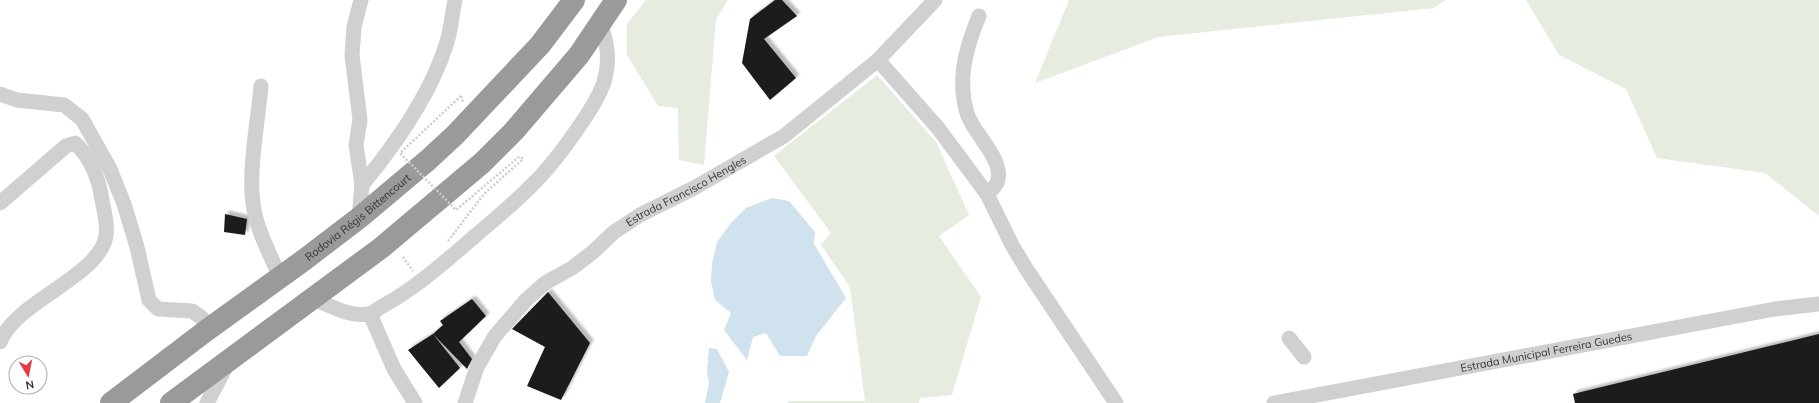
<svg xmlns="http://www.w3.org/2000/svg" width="1819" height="403" font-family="Mulish,sans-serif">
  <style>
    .green { fill: #e6ecdf }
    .water { fill: #cfe2ee }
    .building { fill: #1a1a1a; filter: url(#shadow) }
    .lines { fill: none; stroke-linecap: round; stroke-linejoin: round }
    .path { stroke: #cdcdcd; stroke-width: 2.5; stroke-dasharray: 2 2; stroke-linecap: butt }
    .minor { stroke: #d0d0d0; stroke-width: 15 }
    .highway { stroke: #9a9a9a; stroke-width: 22 }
    .path-bridge { stroke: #cdcdcd; stroke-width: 2.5; stroke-dasharray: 2 2; stroke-linecap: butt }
    .labels { text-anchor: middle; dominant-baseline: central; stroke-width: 4; stroke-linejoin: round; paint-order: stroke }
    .street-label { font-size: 11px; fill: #333; stroke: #fff }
  </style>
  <defs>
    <filter id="shadow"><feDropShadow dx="3.5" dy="-3.5" stdDeviation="1" flood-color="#0004"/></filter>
  </defs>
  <rect width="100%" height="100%" fill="#fff"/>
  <path class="green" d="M646,0h82l-12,19 -12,146 -25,-5 -1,-52 -20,-2 -31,-51v-31z
    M1069,0h377l-12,8 -276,29 -123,46z
    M1526,0h293v216l-54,-43 -108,-15 -31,-69 -67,-34z
    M877,75l59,67 33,73 -30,21 42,61 -29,98 -32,3 -1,5h-131v-2h77l-15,-114 -29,-42 10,-12 -57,-77z"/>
  <path class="water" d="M772,198l17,3 26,31 -1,12 32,54 -30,38 -9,20h-27l-14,-23 -13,4 -6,23 -23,-30 7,-17 -16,-13 -4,-19 1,-17 5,-22 14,-19 15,-15z
    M709,348l8,1 12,23 -9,31h-15l4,-20 -2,-11z"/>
  <path class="building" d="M775,0h7l15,16 -33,23 32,39 -26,22 -28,-37 8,-44z
    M225,214l22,5 -2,16 -21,-3z
    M548,292l42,51 -29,57 -34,-14 18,-39 -33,-18z
    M472,299l14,17 -27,26 13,17 -5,10 -34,-35 10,-9 -3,-4z
    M433,334l27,34 -21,20 -31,-38z
    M1819,334v69h-244l-2,-9z"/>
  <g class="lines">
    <path class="path" d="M461,96l2,6
      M448,241l36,-47 39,-35 -3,-3
      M403,257l10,14"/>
    <g class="minor">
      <path d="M979,16c-11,27 -20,55 -15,84 1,5 2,12 5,18 7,17 34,42 29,62 -1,6 -7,10 -11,14"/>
      <path d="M878,60l60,68 49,66 25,51 15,25 89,133"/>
      <path d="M261,86c-3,36 -14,89 -7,123 4,24 17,46 26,69"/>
      <path d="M0,94l17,6 47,5 18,14 28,50 14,35 13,43 12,53 9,9 34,2 10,7 5,12"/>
      <path d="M362,185c33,-40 70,-93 85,-143 4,-13 5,-28 8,-42"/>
      <path d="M0,203l66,-57 9,-3c16,15 24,36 27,57 2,11 6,25 4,36 -7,41 -90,65 -106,106"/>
      <path d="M359,218l3,-33 -6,-40 4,-25 -8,-65 2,-28 7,-27"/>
      <path d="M314,299c17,7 35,18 54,15 5,0 9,-5 13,-7 35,-19 65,-46 94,-71 21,-18 42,-35 61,-55 19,-19 60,-74 68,-99 6,-22 4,-38 -4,-59"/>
      <path d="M370,314l24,55 21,34"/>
      <path d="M1289,338l15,19"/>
      <path d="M207,403l20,-38"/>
      <path id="s1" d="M465,403l12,-36 18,-31 31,-36 19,-17 27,-15 21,-16 21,-20 26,-17 54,-27 90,-52 94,-76 57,-60"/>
      <path id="s2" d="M1274,403l501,-94 44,-5"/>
    </g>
    <g class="highway">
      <path id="s3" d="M111,403l96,-73 97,-70 55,-42 69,-58 27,-25 85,-90 34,-45"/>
      <path d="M171,403l210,-155 101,-85 32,-32 65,-76 37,-55"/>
    </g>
    <path class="path-bridge" d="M461,96l-61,57 56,57 64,-54"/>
  </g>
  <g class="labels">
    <g class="street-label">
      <text stroke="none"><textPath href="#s1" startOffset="316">Estrada Francisco Hengles</textPath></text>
      <text stroke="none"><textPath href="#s3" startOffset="309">Rodovia Régis Bittencourt</textPath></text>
      <text stroke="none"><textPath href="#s2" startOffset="277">Estrada Municipal Ferreira Guedes</textPath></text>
    </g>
  </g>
  <g transform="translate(28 375) rotate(170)"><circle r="19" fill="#ffffff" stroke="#adadad"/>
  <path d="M0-3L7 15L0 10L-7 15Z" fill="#e63946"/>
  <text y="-6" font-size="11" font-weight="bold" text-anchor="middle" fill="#333333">N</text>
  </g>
</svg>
